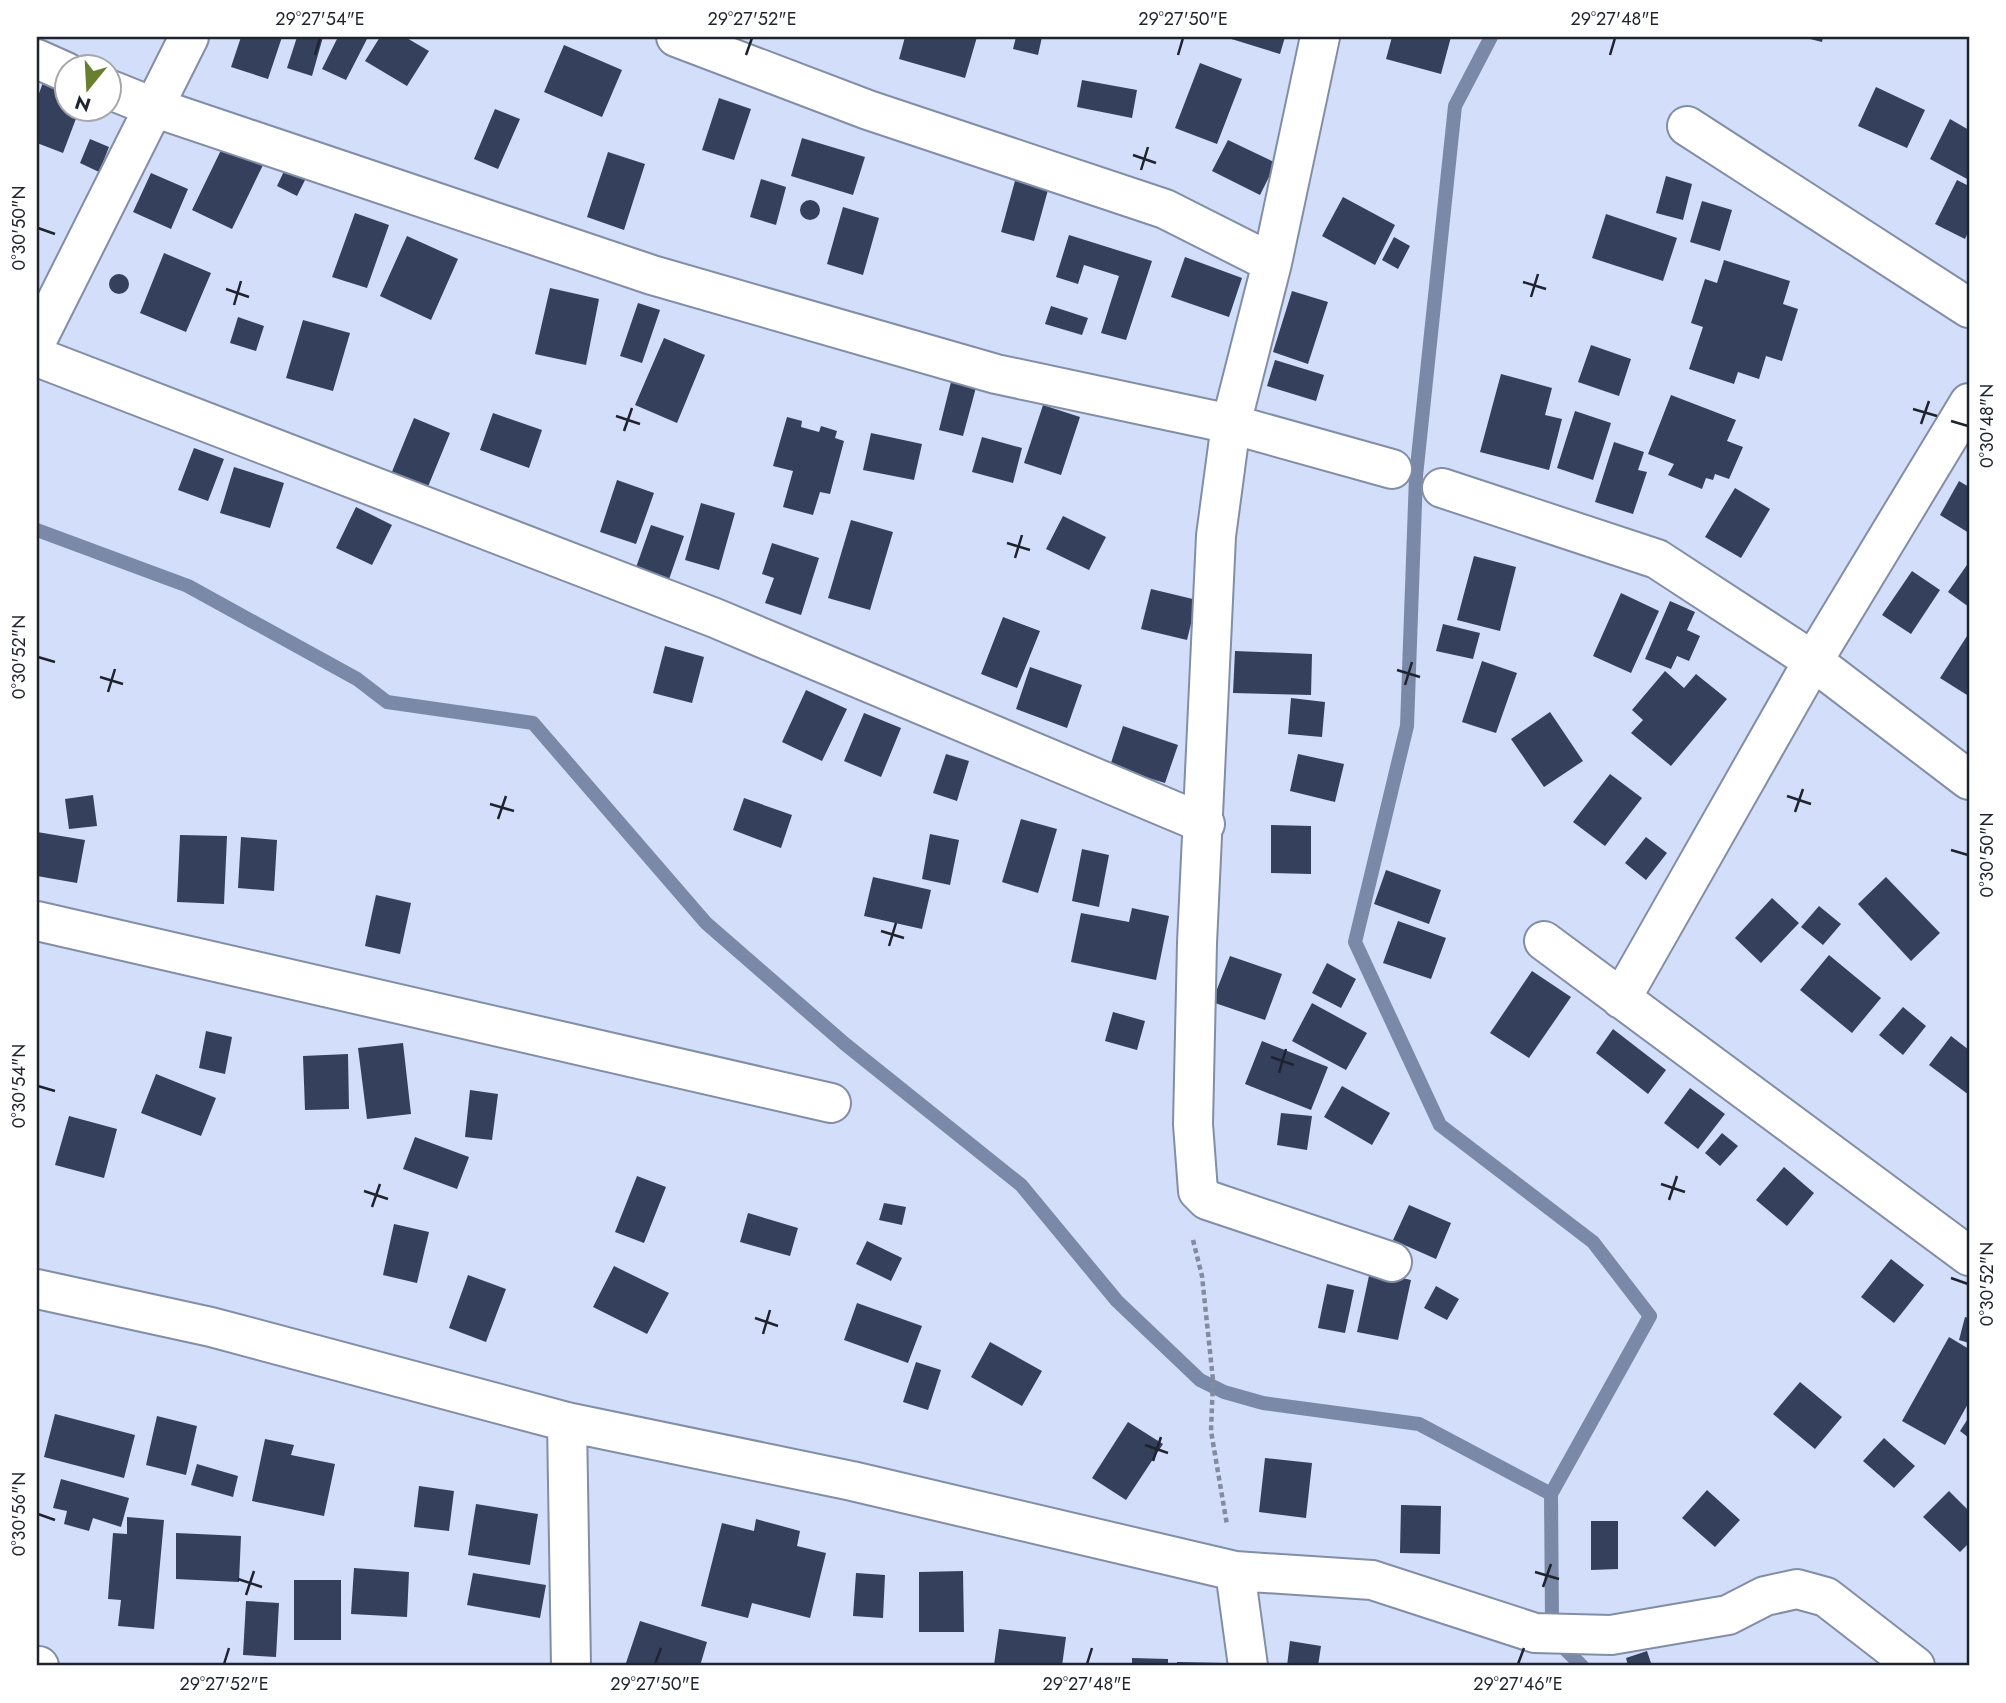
<svg xmlns="http://www.w3.org/2000/svg" width="2006" height="1703" font-family="Jost,sans-serif">
  <style>
    .lines { fill: none; stroke-linecap: round; stroke-linejoin: round }
    .stream { stroke: #7b89a9; stroke-width: 14 }
    .building { fill: #34405c }
    .minor-casing { stroke: #828da6; stroke-width: 42 }
    .path { stroke: #838b9f; stroke-width: 4.5; stroke-dasharray: 5 3.5; stroke-linecap: butt }
    .minor { stroke: #fff; stroke-width: 38 }
    .ticks { fill: none; stroke: #1f232d; stroke-width: 2.5 }
    .neatline { fill: none; stroke: #1f232d; stroke-width: 2.5 }
    .ticks-label { font-size: 18px; text-anchor: middle; fill: #1f232d }
  </style>
  <rect width="100%" height="100%" fill="#d3defa"/>
  <g class="lines">
    <path class="stream" d="M1491,37l-36,69 -39,370 -9,250 -52,216 85,183 153,117 57,74 -99,178 1,127
      M37,530l151,56 169,93 30,23 146,21 173,200 139,121 176,141 96,116 83,79 24,12 39,11 156,21 132,70
      M1564,1648l18,18"/>
  </g>
  <path class="building" d="M241,37h41l-14,42 -37,-12z
    M297,37h26l-11,39 -25,-8z
    M338,37h30l-22,43 -24,-11z
    M380,37h25l24,14 -22,35 -42,-25z
    M905,37h72l-12,41 -66,-19z
    M1016,37h26l-4,18 -25,-6z
    M1225,37h60l-5,17z
    M1392,37h59l-10,37 -55,-15z
    M1802,37h21l-1,5z
    M564,45l58,25 -20,47 -58,-25z
    M1200,63l42,16 -25,65 -42,-16z
    M46,74l20,8v26h14l-17,45 -26,-10v-44z
    M1082,80l55,10 -5,28 -55,-11z
    M1876,87l49,23 -18,38 -49,-22z
    M719,98l32,11 -17,51 -32,-10z
    M495,109l25,10 -22,50 -24,-10z
    M1950,119l19,11v50l-39,-21z
    M802,138l63,19 -12,38 -62,-19z
    M90,139l19,8 -10,25 -19,-9z
    M1228,140l48,23 -16,32 -48,-24z
    M223,146l40,19 -31,64 -40,-19z
    M608,152l37,12 -21,66 -37,-13z
    M286,167l21,9 -10,20 -20,-10z
    M1018,170l33,9 -17,62 -33,-9z
    M151,173l37,16 -17,40 -38,-17z
    M1666,176l26,8 -9,36 -27,-7z
    M761,179l25,8 -10,38 -26,-8z
    M1957,180l12,6v44l-4,9 -30,-15z
    M1343,197l52,28 -20,40 -53,-29z
    M800 210a10 10 0 1 1 20 0a10 10 0 1 1-20 0Z
    M1702,201l30,9 -12,41 -30,-9z
    M843,207l36,11 -16,57 -36,-11z
    M355,213l34,12 -22,63 -35,-11z
    M1606,214l71,24 -14,43 -71,-23z
    M1069,235l83,26 -26,79 -25,-7 18,-57 -35,-11 -6,19 -22,-7z
    M407,236l51,23 -27,61 -51,-24z
    M1394,237l16,9 -12,23 -16,-9z
    M164,253l47,20 -25,59 -46,-19z
    M1185,257l57,21 -13,39 -58,-20z
    M1724,260l66,21 -7,23 15,5 -16,52 -16,-5 -7,23 -21,-7 -4,12 -45,-15 14,-42 -12,-4 14,-44 12,4z
    M109 284a10 10 0 1 1 20 0a10 10 0 1 1-20 0Z
    M550,288l49,11 -13,66 -51,-11z
    M1292,291l36,11 -20,62 -35,-12z
    M638,303l22,7 -18,53 -22,-7z
    M1051,306l37,12 -6,17 -37,-11z
    M238,317l26,9 -8,25 -26,-8z
    M303,320l47,13 -17,58 -47,-13z
    M664,338l41,17 -28,68 -42,-18z
    M1591,345l40,14 -12,37 -41,-14z
    M1275,360l49,15 -8,26 -49,-15z
    M953,374l25,6 -15,56 -24,-6z
    M1501,374l51,14 -7,27 17,4 -13,51 -69,-18z
    M1671,395l65,25 -9,21 16,6 -14,32 -14,-5 -2,6 -7,-2 -4,11 -34,-14 6,-11 -26,-10z
    M1043,405l37,12 -19,58 -37,-12z
    M1575,411l36,12 -18,57 -36,-12z
    M493,413l49,17 -13,38 -49,-18z
    M787,417l15,4 -1,6 18,5 2,-6 16,5 -2,7 9,3 -14,53 -10,-2 -7,23 -30,-8 10,-36 -20,-5z
    M414,418l36,15 -25,61 -36,-15z
    M871,433l51,11 -8,36 -51,-10z
    M982,437l40,11 -9,35 -41,-11z
    M1614,442l30,10 -6,18 9,2 -14,42 -38,-12z
    M194,448l30,11 -16,42 -30,-11z
    M234,467l50,16 -14,45 -50,-15z
    M617,480l37,13 -18,51 -36,-12z
    M1959,481l10,6v46l-29,-18z
    M1735,488l35,21 -29,49 -36,-21z
    M701,503l34,10 -16,57 -34,-10z
    M356,507l36,18 -20,40 -36,-17z
    M1063,516l43,21 -17,33 -43,-21z
    M851,520l42,12 -23,78 -42,-12z
    M651,525l33,11 -17,49 -33,-12z
    M772,543l47,15 -18,57 -36,-12 9,-25 -12,-4z
    M1474,556l42,11 -16,64 -43,-11z
    M1969,562v45l-21,-15z
    M1912,571l28,19 -29,44 -29,-19z
    M1151,589l46,11 -10,40 -46,-11z
    M1621,593l38,18 -28,62 -38,-17z
    M1670,601l25,11 -8,18 13,6 -11,25 -12,-5 -6,13 -26,-10z
    M1003,617l37,14 -23,57 -36,-14z
    M1443,624l37,9 -7,26 -37,-8z
    M1967,636l2,55 -2,4 -27,-17z
    M665,646l39,11 -12,46 -39,-10z
    M1235,651l77,3 -1,41 -78,-2z
    M1482,661l35,12 -21,60 -34,-11z
    M1030,667l52,18 -15,43 -51,-19z
    M1665,671l19,17 12,-14 31,25 -56,67 -40,-33 12,-13 -11,-10z
    M806,690l41,19 -25,52 -40,-19z
    M1291,698l34,4 -3,35 -34,-3z
    M1550,712l33,49 -39,26 -33,-48z
    M864,713l37,15 -20,49 -37,-16z
    M1123,726l55,19 -13,38 -55,-17z
    M946,754l23,7 -12,40 -24,-8z
    M1298,754l46,10 -9,38 -45,-11z
    M1610,774l32,24 -37,48 -32,-24z
    M93,795l4,31 -28,3 -4,-30z
    M744,798l48,17 -11,33 -48,-18z
    M1021,819l36,10 -19,64 -36,-11z
    M1271,825l40,1v48l-40,-1z
    M37,832l48,8 -8,43 -40,-7z
    M930,834l29,6 -9,45 -28,-6z
    M180,835l47,1 -3,68 -47,-2z
    M241,837l36,3 -3,51 -36,-3z
    M1646,837l21,16 -21,27 -21,-17z
    M1082,849l27,6 -10,52 -27,-6z
    M1386,870l55,20 -12,34 -55,-20z
    M873,877l58,13 -9,39 -58,-13z
    M1886,877l54,56 -29,28 -53,-57z
    M376,895l35,8 -11,51 -35,-8z
    M1772,898l27,25 -38,40 -26,-25z
    M1819,906l22,18 -18,21 -22,-18z
    M1132,908l37,8 -13,64 -85,-18 10,-49 48,9z
    M1398,921l48,17 -15,41 -48,-16z
    M1829,955l52,43 -29,35 -52,-43z
    M1230,956l52,18 -17,46 -53,-18z
    M1327,963l29,16 -15,29 -29,-15z
    M1532,971l39,26 -42,61 -39,-25z
    M1312,1003l55,30 -21,37 -54,-29z
    M1903,1007l23,19 -23,29 -24,-20z
    M1113,1012l32,9 -8,29 -32,-9z
    M1613,1029l53,41 -18,24 -52,-41z
    M206,1031l26,6 -7,37 -26,-6z
    M1951,1036l18,14v45l-40,-30z
    M1262,1041l66,26 -17,43 -66,-26z
    M403,1043l8,71 -44,5 -9,-71z
    M348,1054l1,55 -44,1 -2,-54z
    M156,1074l60,24 -15,38 -60,-23z
    M1342,1086l48,27 -18,32 -48,-28z
    M1690,1088l35,26 -27,35 -34,-26z
    M470,1090l28,4 -6,46 -27,-3z
    M1281,1113l31,3 -5,34 -30,-5z
    M69,1116l48,13 -13,49 -49,-13z
    M1722,1133l16,13 -18,20 -15,-13z
    M415,1137l54,20 -12,32 -54,-20z
    M1784,1167l30,26 -27,33 -31,-26z
    M637,1176l29,11 -22,56 -29,-11z
    M884,1203l22,4 -4,18 -23,-5z
    M1409,1205l42,18 -15,36 -43,-19z
    M748,1213l50,15 -8,28 -50,-14z
    M394,1224l35,8 -12,51 -34,-8z
    M867,1241l35,17 -11,23 -35,-17z
    M1891,1259l33,26 -30,38 -33,-26z
    M614,1266l55,27 -22,41 -54,-27z
    M1370,1271l41,9 -13,60 -41,-8z
    M468,1275l38,14 -20,53 -37,-14z
    M1327,1284l27,6 -9,43 -27,-5z
    M1436,1286l23,13 -12,21 -23,-12z
    M857,1303l65,23 -14,37 -64,-23z
    M1965,1317l4,1v25l-10,-3z
    M1949,1337l20,12v53l-24,43 -43,-24z
    M990,1342l52,29 -20,35 -51,-29z
    M916,1362l25,8 -13,40 -25,-8z
    M1800,1382l42,35 -27,32 -42,-35z
    M55,1414l80,21 -11,43 -80,-21z
    M157,1416l40,10 -11,49 -40,-10z
    M1969,1417v21l-9,-7z
    M1128,1422l35,22 -37,56 -34,-22z
    M1884,1438l31,28 -21,22 -31,-27z
    M265,1439l29,6 -3,10 44,9 -11,52 -72,-15z
    M1265,1458l47,5 -6,55 -47,-6z
    M197,1464l41,12 -5,21 -42,-12z
    M61,1479l68,19 -8,29 -28,-9 -4,13 -25,-7 3,-13 -14,-3z
    M419,1486l35,5 -5,40 -35,-4z
    M1707,1490l33,30 -25,27 -33,-29z
    M1949,1491l20,20v32l-9,9 -37,-35z
    M476,1504l62,10 -8,51 -62,-10z
    M1401,1505l40,1 -1,48 -40,-1z
    M127,1517l37,3 -10,109 -36,-3 3,-26 -13,-1 5,-66 14,1z
    M756,1519l44,12 -3,15 29,7 -16,65 -58,-15 -4,15 -47,-12 21,-83 32,8z
    M1591,1521h27v48l-27,1z
    M176,1533l65,3 -2,46 -63,-3z
    M354,1568l55,4 -2,45 -56,-3z
    M963,1571l1,61h-45v-60z
    M473,1573l73,12 -6,33 -73,-13z
    M856,1573l29,2 -2,43 -30,-2z
    M294,1580h47v60h-47z
    M246,1601l33,2 -3,54 -33,-2z
    M640,1621l67,21 -7,24h-75z
    M999,1629l67,8 -4,29 -68,-1z
    M1290,1641l31,5 -3,20h-31z
    M1647,1651l5,15h-24l-2,-8z
    M1132,1658l36,1v7h-36z
    M1177,1662l46,1v3h-46z"/>
  <g class="lines">
    <defs>
      <path id="minor" d="M676,37l192,73 297,99 107,54
        M1320,37l-48,226 -41,161 -15,112 -19,407 -4,181 5,67 9,9 185,62
        M37,59l29,13
        M108,89l45,18 499,168 344,99 235,50 161,45
        M1687,126l282,182
        M37,340l152,-303
        M37,357l678,261 490,206
        M1442,488l215,71 156,102 156,119
        M37,921l794,182
        M1544,941l425,315
        M1621,999l192,-338 156,-258
        M37,1289l174,38 356,95 285,59 383,90 137,9 163,53 76,2 117,-20 37,-19 32,-7 29,8 89,69
        M567,1422l4,244
        M1235,1571l13,95
        M37,1666h2"/>
    </defs>
    <use href="#minor" class="minor-casing"/>
    <path class="path" d="M1193,1240l9,36 11,104 -2,51 16,94"/>
    <use href="#minor" class="minor"/>
  </g>
  <path class="ticks" d="M315,55l5,-17M746,55l6,-17M1178,55l5,-17M1610,55l5,-17M1133,155l23,8M1141,170l7,-23M38,228l17,6M1523,282l23,7M226,289l23,8M1531,297l7,-23M234,305l7,-24M1913,409l24,7M616,416l24,8M1951,421l17,5M1921,424l8,-23M624,431l8,-23M1007,543l23,7M1015,558l7,-23M38,657l17,5M1397,670l23,7M100,677l23,7M1405,685l7,-23M108,692l7,-23M1787,796l24,8M490,804l24,7M1795,812l8,-23M498,819l8,-23M1951,850l17,5M881,931l23,7M889,946l7,-23M1271,1057l23,8M1279,1073l7,-24M38,1086l17,5M1661,1184l24,8M364,1191l24,8M1669,1200l8,-24M372,1207l8,-23M1951,1278l17,6M755,1318l23,8M763,1334l7,-24M1145,1445l23,8M1153,1461l8,-24M38,1514l17,6M1535,1572l24,7M238,1579l24,8M1543,1587l8,-23M246,1595l8,-24M224,1664l5,-16M655,1664l6,-16M1087,1664l5,-16M1518,1664l6,-16"/>
  <rect width="2006" height="1703" fill="none" stroke="#ffffff" stroke-width="77"/>
  <g transform="translate(88 88) rotate(198)"><circle r="33" fill="#ffffff" stroke="#a5a7ab" stroke-width="2"/>
  <path d="M0-5L12 26L0 18L-12 26Z" fill="#697f30"/>
  <text y="-10" font-size="19" font-weight="bold" text-anchor="middle" fill="#1f232d">N</text>
  </g>
  <rect x="38" y="38" width="1930" height="1626" class="neatline"/>
  <g class="ticks-label">
    <text x="320" y="25">29°27'54"E</text>
    <text x="752" y="25">29°27'52"E</text>
    <text x="1183" y="25">29°27'50"E</text>
    <text x="1615" y="25">29°27'48"E</text>
    <text transform="translate(19 228) rotate(-90)" y="6">0°30'50"N</text>
    <text transform="translate(1987 426) rotate(-90)" y="6">0°30'48"N</text>
    <text transform="translate(19 657) rotate(-90)" y="6">0°30'52"N</text>
    <text transform="translate(1987 855) rotate(-90)" y="6">0°30'50"N</text>
    <text transform="translate(19 1086) rotate(-90)" y="6">0°30'54"N</text>
    <text transform="translate(1987 1284) rotate(-90)" y="6">0°30'52"N</text>
    <text transform="translate(19 1514) rotate(-90)" y="6">0°30'56"N</text>
    <text x="224" y="1690">29°27'52"E</text>
    <text x="655" y="1690">29°27'50"E</text>
    <text x="1087" y="1690">29°27'48"E</text>
    <text x="1518" y="1690">29°27'46"E</text>
  </g>
</svg>
